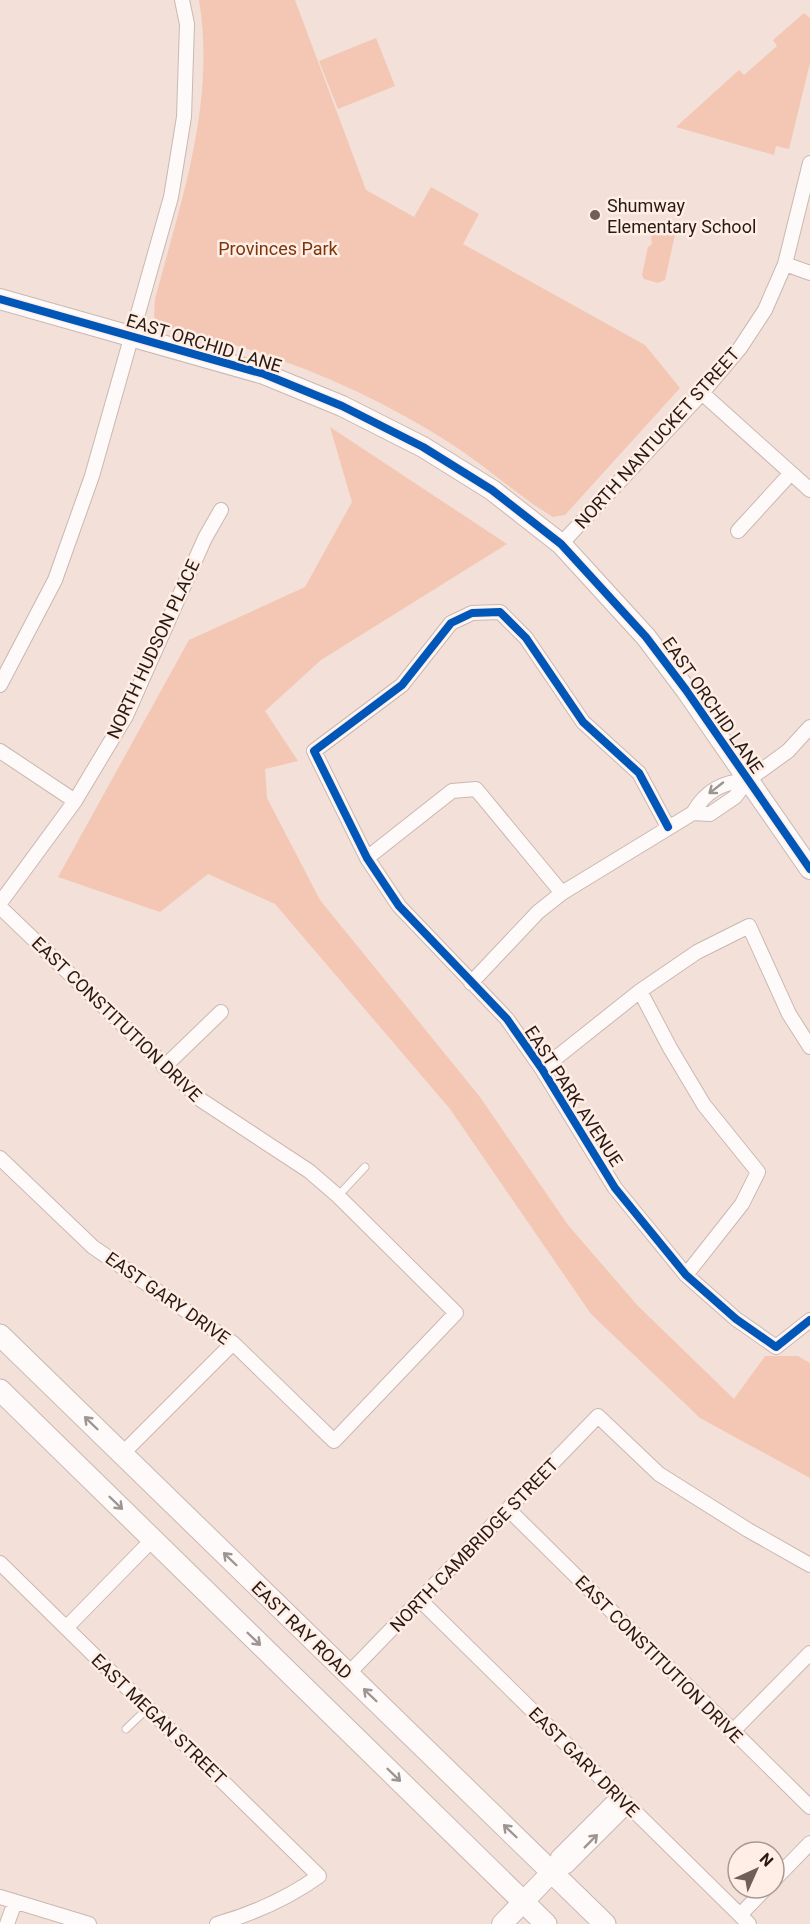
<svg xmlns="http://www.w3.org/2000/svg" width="810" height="1924" font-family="Roboto,sans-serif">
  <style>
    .green { fill: #f3c7b3 }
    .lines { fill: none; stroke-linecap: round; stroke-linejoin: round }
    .lane-casing { stroke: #c9b8b2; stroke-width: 9 }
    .street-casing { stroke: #c9b8b2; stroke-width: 16 }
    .secondary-casing { stroke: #c9b8b2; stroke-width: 22 }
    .primary-casing { stroke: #c9b8b2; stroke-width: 23 }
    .lane { stroke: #fdfaf9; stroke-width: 7 }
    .street { stroke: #fdfaf9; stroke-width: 14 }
    .secondary { stroke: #fdfaf9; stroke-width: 20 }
    .primary { stroke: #fdfaf9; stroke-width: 21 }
    .cycleway-casing { stroke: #ffeee6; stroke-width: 11 }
    .cycleway { stroke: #0057b8; stroke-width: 8 }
    .oneway { stroke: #9d9592 }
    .poi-dot { fill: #6f5f58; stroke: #ffeee6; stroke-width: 2 }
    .labels { text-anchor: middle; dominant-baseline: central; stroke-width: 5; stroke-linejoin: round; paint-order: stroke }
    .poi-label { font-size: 18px; fill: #281a13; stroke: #ffeee6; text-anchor: start }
    .park-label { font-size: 18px; fill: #7d350b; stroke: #ffeee6 }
    .street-label { font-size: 18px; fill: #281a13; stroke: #ffeee6 }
  </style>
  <rect width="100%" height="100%" fill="#f3e0d8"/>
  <path class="green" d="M199,0h96l71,190 48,27 17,-30 48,27 -16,30 182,101 35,43 -115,127 -12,2c-35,-21 -66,-50 -100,-72 -88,-57 -185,-95 -287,-118l-12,-9 1,-19c26,-97 61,-197 44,-299z
    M804,13l6,5v45l-21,86 -13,-3 -2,9 -98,-28 63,-57 5,5 33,-29 -4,-6z
    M376,38l19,48 -57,23 -19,-48z
    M662,221l9,1 5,8 -11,50 -7,3 -14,-4 -2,-4 6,-28 4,-3 -1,-9z
    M330,427l177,117 -186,116 -56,51 33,50 -33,8 2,29 53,102 160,197 88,128 70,81 96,93 31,-43h33l12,7v115l-110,-60 -109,-104 -141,-205 -175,-205 -67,-30 -48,38 -102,-35 131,-237 116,-53 47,-85z"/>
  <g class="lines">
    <defs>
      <path id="lane" d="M338,1196l27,-29
        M126,1729l22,-21"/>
      <path id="street" d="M785,264l25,9
        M702,393l108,97
        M738,531l53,-58
        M561,544l141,-151 38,-45 25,-38 20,-46 25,-101
        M0,685l55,-105 37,-104 79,-279 13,-80 3,-93 -5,-24
        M0,751l75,50
        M693,813l17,1 25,-17 13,-17 40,-29 22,-24
        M668,827l-29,-54 -56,-51 -57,-84 -26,-26 -28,1 -21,10 -49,62 -88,66 53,107 32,48 108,113 35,50 73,119 71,87 50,44 40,28 34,-27
        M367,858l85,-67 24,-2 86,104
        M0,903l75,-102 51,-85 79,-178 16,-28
        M0,907l201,193 108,71 29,25 118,117 -122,128 -101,-98 -140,-96 -93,-89
        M471,983l67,-71 24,-19 131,-80c13,-23 30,-31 55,-33
        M640,991l30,57 34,57 54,67 -16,32 -56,71
        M164,1067l57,-55
        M542,1069l98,-78 57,-39 52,-26 40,88 21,33
        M122,1454l111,-111
        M509,1510l301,297
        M0,1563l319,313c-32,23 -64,37 -102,48
        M420,1600l329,324
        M66,1628l87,-89
        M348,1674l250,-258 61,58 89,56 62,35
        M732,1732l78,-79
        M552,1872l15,-6 61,-61
        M552,1872l6,-15 61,-61
        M774,1880l36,-37
        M0,1897l89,27
        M740,1915l26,-27
        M7,1924l8,-22"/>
      <path id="secondary" d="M0,299l264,75 78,32 81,41 69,43 69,54 85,93 40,53 124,179
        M502,1924l50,-52"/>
      <path id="primary" d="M0,1335l605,589
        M0,1390l546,534"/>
    </defs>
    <use href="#lane" class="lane-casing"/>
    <use href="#street" class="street-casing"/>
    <use href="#secondary" class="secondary-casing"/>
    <use href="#primary" class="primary-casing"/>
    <use href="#lane" class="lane"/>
    <use href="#street" class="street"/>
    <use href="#secondary" class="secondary"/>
    <use href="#primary" class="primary"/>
    <defs>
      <path id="cycleway" d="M0,299l264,75 78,32 81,41 69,43 69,54 85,93 40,53 124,179
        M668,827l-29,-54 -56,-51 -57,-84 -26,-26 -28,1 -21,10 -49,62 -88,66 53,107 32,48 108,113 35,50 73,119 71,87 50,44 40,28 34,-27"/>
    </defs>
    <use href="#cycleway" class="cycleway-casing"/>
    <use href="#cycleway" class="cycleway"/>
  </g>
  <defs><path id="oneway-shaft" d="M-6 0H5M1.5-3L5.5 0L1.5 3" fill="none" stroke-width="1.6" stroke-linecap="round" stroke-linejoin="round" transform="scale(1.5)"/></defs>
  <g class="oneway">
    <use href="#oneway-shaft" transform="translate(716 788) rotate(142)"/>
    <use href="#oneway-shaft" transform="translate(91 1423) rotate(-136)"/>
    <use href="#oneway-shaft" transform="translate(116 1503) rotate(44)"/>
    <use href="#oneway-shaft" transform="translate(230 1559) rotate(-136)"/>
    <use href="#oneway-shaft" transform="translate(254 1639) rotate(44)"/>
    <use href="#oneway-shaft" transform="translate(370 1695) rotate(-136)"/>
    <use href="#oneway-shaft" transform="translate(394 1775) rotate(44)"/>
    <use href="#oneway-shaft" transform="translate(510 1831) rotate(-136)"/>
    <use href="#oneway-shaft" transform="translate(591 1841) rotate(-45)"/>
  </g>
  <circle class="poi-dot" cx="595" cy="215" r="6"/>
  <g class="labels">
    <g class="poi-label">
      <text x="607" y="205">Shumway<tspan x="607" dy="21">Elementary School</tspan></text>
    </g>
    <g class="park-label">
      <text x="278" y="248">Provinces Park</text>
    </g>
    <g class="street-label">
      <text transform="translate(204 343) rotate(17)">EAST ORCHID LANE</text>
      <text transform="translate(657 438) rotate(-48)">NORTH NANTUCKET STREET</text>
      <text transform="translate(153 649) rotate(-65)">NORTH HUDSON PLACE</text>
      <text transform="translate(713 705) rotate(55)">EAST ORCHID LANE</text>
      <text transform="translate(117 1019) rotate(44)">EAST CONSTITUTION DRIVE</text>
      <text transform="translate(574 1096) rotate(57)">EAST PARK AVENUE</text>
      <text transform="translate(168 1298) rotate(35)">EAST GARY DRIVE</text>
      <text transform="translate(474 1545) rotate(-46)">NORTH CAMBRIDGE STREET</text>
      <text transform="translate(302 1630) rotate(44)">EAST RAY ROAD</text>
      <text transform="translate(659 1659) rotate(45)">EAST CONSTITUTION DRIVE</text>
      <text transform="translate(159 1719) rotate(44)">EAST MEGAN STREET</text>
      <text transform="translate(584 1762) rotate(45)">EAST GARY DRIVE</text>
    </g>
  </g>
  <g transform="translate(756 1870) rotate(45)"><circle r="28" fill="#ffeee6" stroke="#a99992" stroke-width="1.5"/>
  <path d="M0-4.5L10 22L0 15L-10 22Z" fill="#6f5f58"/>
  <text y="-9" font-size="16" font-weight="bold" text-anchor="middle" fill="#281a13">N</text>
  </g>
</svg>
